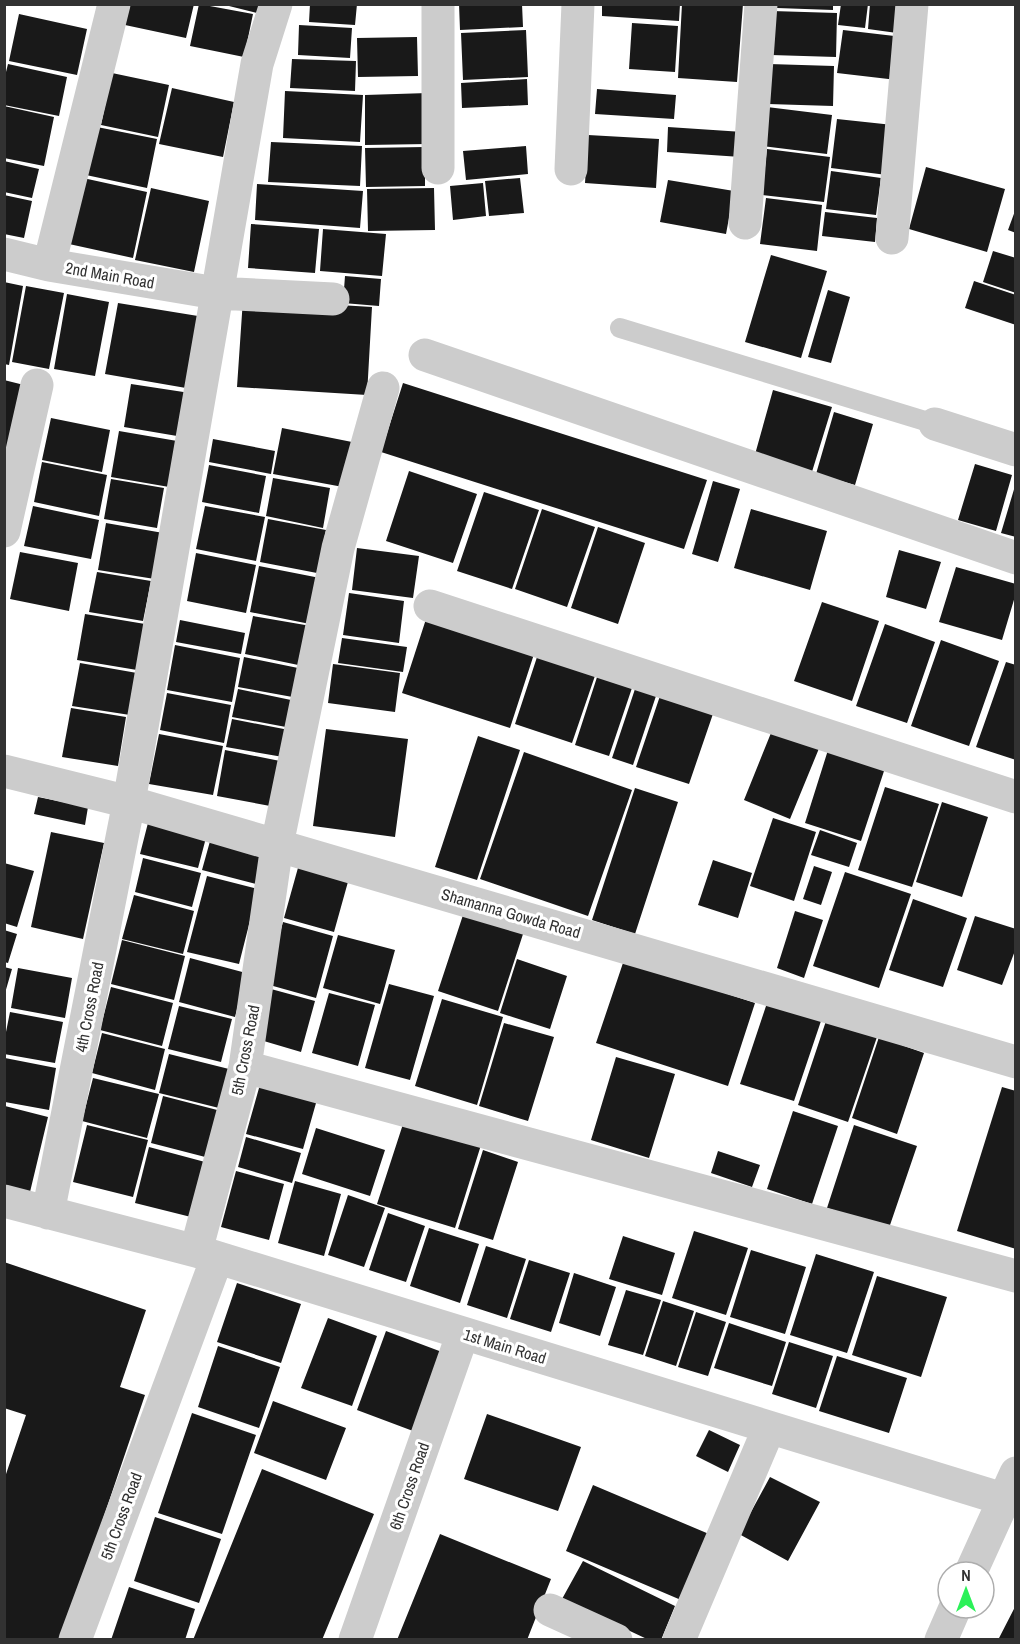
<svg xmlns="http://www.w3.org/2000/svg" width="1020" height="1644" font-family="'Archivo Narrow',sans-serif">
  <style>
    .building { fill: #191919 }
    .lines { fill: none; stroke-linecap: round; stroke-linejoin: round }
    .service { stroke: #ccc; stroke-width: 20 }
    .minor { stroke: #ccc; stroke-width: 33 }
    .labels { text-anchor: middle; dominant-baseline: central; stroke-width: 6; stroke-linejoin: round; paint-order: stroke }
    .street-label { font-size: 16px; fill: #323232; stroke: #fff }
  </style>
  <rect width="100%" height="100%" fill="#fff"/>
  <path class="building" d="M130,4h64l-8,34 -61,-13z
    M199,4l54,10 -9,43 -54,-11z
    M221,4h38l-2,9z
    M310,4h47l-2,21 -46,-3z
    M459,4h63l1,23 -63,3z
    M602,4h78l-1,17 -77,-5z
    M682,4h61l-6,78 -59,-4z
    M777,4h56v6l-56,-2z
    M841,4h27l-3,24 -27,-3z
    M870,4h31l-4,29 -29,-4z
    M772,11l65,2 -1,44 -65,-2z
    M19,14l68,15 -10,46 -68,-14z
    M632,23l46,3 -3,46 -46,-3z
    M299,25l53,3 -2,30 -52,-3z
    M526,30l2,47 -65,3 -2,-47z
    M843,30l60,7 -6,43 -60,-7z
    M417,37l1,39 -60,1 -1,-39z
    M292,59l64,2 -1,30 -65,-3z
    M8,64l59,13 -8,39 -55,-11v-25z
    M769,64l65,2 -1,40 -65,-2z
    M112,73l57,12 -11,52 -57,-12z
    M527,79l1,26 -66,3 -1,-25z
    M172,88l62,14 -11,55 -64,-13z
    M597,89l79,6 -2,24 -79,-5z
    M285,91l78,4 -3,47 -77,-4z
    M428,93v51l-63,1v-50z
    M4,106l50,11 -10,49 -40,-8z
    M767,107l65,8 -5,39 -65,-8z
    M837,119l56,6 -6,50 -56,-7z
    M97,127l60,12 -10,49 -61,-13z
    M668,127l75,5 -2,25 -74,-5z
    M588,135l71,4 -3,49 -71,-5z
    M271,142l91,4 -2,40 -92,-4z
    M526,146l2,28 -62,6 -3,-29z
    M425,147v39l-59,1 -1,-39z
    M767,149l63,8 -6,45 -62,-7z
    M4,161l35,8 -7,29 -28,-6z
    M926,167l79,22 -18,63 -78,-23z
    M831,171l50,7 -5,37 -50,-6z
    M83,178l64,14 -14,66 -64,-14z
    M520,178l4,35 -35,3 -4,-35z
    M668,180l66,11 -8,43 -66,-12z
    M483,183l3,33 -33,4 -3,-34z
    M257,184l106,7 -3,37 -105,-8z
    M151,188l58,13 -15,71 -59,-12z
    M434,188l1,42 -67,1 -1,-42z
    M4,195l28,6 -8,37 -20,-4z
    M766,198l56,7 -5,46 -57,-7z
    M1015,211h1v22l-8,-3z
    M825,212l52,6 -2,24 -53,-6z
    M251,224l68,5 -4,44 -67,-5z
    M323,229l63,5 -4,42 -62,-5z
    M993,251l23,7v35l-33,-11z
    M771,255l56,16 -26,87 -56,-16z
    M345,276l36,3 -2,27 -36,-3z
    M974,281l42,14v30l-51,-17z
    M4,282l19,4 -14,79 -5,-1z
    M26,286l38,7 -15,76 -37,-7z
    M828,290l22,7 -19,66 -23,-6z
    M67,294l42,8 -14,74 -41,-7z
    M243,299l129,8 -5,88 -130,-8z
    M118,303l80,13 -12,72 -81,-14z
    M4,380l20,5 -20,77z
    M403,383l304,97 -23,69 -303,-97z
    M131,384l59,9 -7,44 -59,-10z
    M773,390l59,17 -21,68 -57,-17z
    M834,412l39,12 -18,61 -39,-11z
    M51,418l59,12 -8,42 -60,-12z
    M282,428l70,14 -9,45 -70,-13z
    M119,431l64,11 -8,46 -64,-11z
    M213,439l62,12 -4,23 -62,-12z
    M42,462l65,13 -8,41 -65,-14z
    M975,464l37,11 -16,56 -38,-11z
    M209,465l57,11 -7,37 -57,-11z
    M409,471l68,23 -24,69 -67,-22z
    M273,478l57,10 -7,40 -57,-12z
    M111,479l53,9 -7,40 -53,-9z
    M713,481l27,8 -22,73 -26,-8z
    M1015,486h1v51l-15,-4z
    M484,492l55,18 -27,79 -55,-18z
    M33,506l66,14 -8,39 -67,-13z
    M205,506l60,11 -9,44 -60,-12z
    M542,509l53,18 -28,80 -52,-18z
    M751,509l76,22 -17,59 -76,-22z
    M268,519l58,11 -9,43 -57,-11z
    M106,523l63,11 -8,46 -63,-10z
    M598,527l47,16 -27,81 -47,-16z
    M357,548l62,8 -6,42 -61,-8z
    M899,550l42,12 -15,47 -40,-12z
    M20,552l58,11 -9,48 -59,-12z
    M196,553l60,12 -10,48 -59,-12z
    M259,566l61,12 -10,46 -60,-12z
    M956,567l60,17v9l-14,47 -63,-18z
    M97,572l54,9 -8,40 -54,-9z
    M349,593l55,8 -5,42 -56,-8z
    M822,602l57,19 -27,80 -58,-20z
    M85,614l60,10 -8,46 -60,-10z
    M253,616l58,10 -8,40 -58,-12z
    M427,616l108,35 -25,77 -108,-35z
    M180,620l65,13 -4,21 -65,-12z
    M885,624l50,18 -28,81 -51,-17z
    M342,638l65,9 -4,25 -65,-9z
    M941,640l58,21 -30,85 -58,-20z
    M175,645l65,13 -8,44 -65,-12z
    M539,651l58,19 -25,73 -57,-19z
    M244,657l59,12 -5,29 -60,-11z
    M1006,662l10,3v95l-40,-13z
    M80,663l57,10 -7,42 -58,-9z
    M333,664l67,9 -5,39 -67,-9z
    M599,671l35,11 -25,74 -34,-11z
    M637,683l21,7 -25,75 -21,-7z
    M238,689l53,11 -5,27 -54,-10z
    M662,690l53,18 -26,76 -53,-17z
    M167,693l64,12 -7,38 -64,-13z
    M71,708l55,9 -8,49 -56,-9z
    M232,719l57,11 -6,27 -57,-10z
    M773,728l47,18 -30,73 -46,-19z
    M326,729l82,10 -13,98 -82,-11z
    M159,734l64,12 -10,49 -64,-11z
    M478,736l42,14 -43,130 -42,-13z
    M225,750l65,13 -9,45 -64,-12z
    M828,750l57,18 -24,73 -56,-18z
    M524,752l108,38 -44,126 -108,-37z
    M885,787l54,17 -27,83 -54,-17z
    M635,788l43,14 -43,132 -43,-14z
    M38,797l50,10 -3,18 -51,-11z
    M942,802l46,15 -26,80 -46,-15z
    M773,818l43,14 -22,69 -44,-15z
    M149,819l58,15 -9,34 -58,-14z
    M820,830l37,13 -8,24 -38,-12z
    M51,832l53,11 -21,96 -52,-12z
    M212,834l58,15 -10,36 -58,-15z
    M301,857l50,14 -17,61 -50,-14z
    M143,858l58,15 -9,34 -57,-15z
    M713,860l39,13 -14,45 -40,-13z
    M4,863l30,8 -17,56 -13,-4z
    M814,866l18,6 -11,33 -18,-6z
    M845,872l66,22 -32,94 -66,-22z
    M207,876l51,13 -19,75 -52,-12z
    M134,895l60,16 -11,43 -61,-15z
    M913,899l54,19 -24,69 -54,-17z
    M795,911l28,9 -19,58 -27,-10z
    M464,912l60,19 -26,80 -60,-20z
    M975,916l41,13v19l-14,37 -45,-15z
    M283,922l50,14 -17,62 -50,-14z
    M4,930l13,4 -9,29 -4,-1z
    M338,935l57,15 -15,54 -57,-16z
    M122,940l63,16 -11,44 -63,-16z
    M190,958l56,15 -11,44 -56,-15z
    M517,959l50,17 -17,53 -50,-16z
    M624,960l131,43 -27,83 -132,-43z
    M4,967l8,2 -7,24h-1z
    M18,968l54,10 -7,40 -54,-10z
    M389,984l45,12 -24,84 -45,-12z
    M111,987l62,16 -11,43 -62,-16z
    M271,989l44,12 -14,51 -44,-13z
    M329,993l46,12 -17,61 -46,-13z
    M442,999l61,18 -26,88 -62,-19z
    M767,1003l54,18 -27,80 -54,-17z
    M179,1006l53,13 -11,43 -53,-13z
    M10,1012l53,10 -8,41 -51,-9v-12z
    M826,1021l51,16 -29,85 -50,-17z
    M504,1023l50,14 -26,84 -49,-15z
    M102,1033l63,16 -10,41 -63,-17z
    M879,1037l45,16 -27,81 -45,-16z
    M169,1054l60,15 -10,39 -60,-15z
    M616,1057l59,17 -26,84 -58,-18z
    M5,1058l51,10 -7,42 -44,-8z
    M93,1078l66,16 -12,44 -65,-17z
    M261,1081l57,15 -15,53 -57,-15z
    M1002,1087l14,4v158l-59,-18z
    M163,1096l62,16 -12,47 -62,-16z
    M5,1106l43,11 -18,75 -25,-6z
    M793,1111l45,15 -26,78 -45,-15z
    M404,1121l77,24 -26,83 -78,-24z
    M87,1125l61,15 -15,57 -60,-15z
    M854,1125l63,21 -28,82 -62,-20z
    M316,1128l69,22 -15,46 -68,-22z
    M246,1137l55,16 -9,30 -54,-16z
    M149,1147l56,15 -14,55 -56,-14z
    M483,1150l35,12 -25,78 -35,-11z
    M718,1151l42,14 -8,22 -41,-14z
    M236,1171l48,13 -15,56 -48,-13z
    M295,1181l46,13 -17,62 -46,-13z
    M348,1195l37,13 -21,59 -36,-12z
    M388,1213l37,13 -19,56 -37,-12z
    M429,1228l50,16 -19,59 -50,-17z
    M694,1231l54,17 -22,67 -54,-17z
    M623,1236l52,17 -13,42 -53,-16z
    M486,1246l40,13 -19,59 -40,-13z
    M751,1250l55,17 -21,67 -55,-17z
    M816,1254l58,18 -27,81 -57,-18z
    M529,1260l41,13 -19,59 -41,-13z
    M4,1262l142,48 -26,77 25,8 -83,245h-58v-160l22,-65 -22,-7z
    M574,1273l42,14 -16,49 -41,-13z
    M877,1276l70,21 -26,80 -69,-22z
    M237,1283l64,21 -20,59 -64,-21z
    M626,1290l35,10 -18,55 -35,-10z
    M663,1301l31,10 -18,55 -31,-10z
    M696,1312l30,10 -18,54 -30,-9z
    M328,1318l49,18 -25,70 -51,-18z
    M729,1323l57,19 -14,44 -58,-18z
    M386,1331l56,21 -29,79 -56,-21z
    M789,1342l44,14 -17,52 -44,-14z
    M218,1346l62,21 -21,61 -61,-21z
    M837,1356l70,22 -18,55 -70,-22z
    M273,1401l73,27 -20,52 -72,-27z
    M192,1413l64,22 -34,99 -64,-21z
    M487,1414l94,33 -23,64 -94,-32z
    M709,1430l31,15 -12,27 -32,-16z
    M262,1469l112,45 -52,126h-129z
    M770,1477l50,25 -32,59 -49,-27z
    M593,1485l116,49 -28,66 -115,-49z
    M155,1517l66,22 -22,64 -65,-22z
    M440,1534l111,45 -24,61h-130z
    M583,1561l92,45 -14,34h-12l-87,-41z
    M129,1587l66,22 -10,31h-74z
    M1016,1605v35h-18z"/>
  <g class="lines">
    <path class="service" d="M620,328l315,96"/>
    <path class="minor" d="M438,4v164
      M571,169l7,-165
      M745,223l16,-219
      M892,238l20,-234
      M4,254l45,11 167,28 117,6
      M49,265l65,-261
      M425,355l591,203
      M935,424l81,26
      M4,531l33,-146
      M430,606l586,191
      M4,771l125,31 887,260
      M245,1067l771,209
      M4,1201l192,50 807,248
      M48,1213l81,-411 128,-738 19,-60
      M196,1251l49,-184 32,-222 61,-297 45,-160
      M971,1572l45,-99
      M550,1610l66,30
      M75,1640l142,-382
      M355,1640l108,-307
      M679,1640l90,-212
      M941,1640l14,-32"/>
  </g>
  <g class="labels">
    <g class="street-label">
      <text transform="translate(110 275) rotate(10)">2nd Main Road</text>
      <text transform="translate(511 913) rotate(16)">Shamanna Gowda Road</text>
      <text transform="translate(89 1007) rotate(-79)">4th Cross Road</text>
      <text transform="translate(245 1050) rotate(-79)">5th Cross Road</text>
      <text transform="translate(505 1346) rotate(17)">1st Main Road</text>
      <text transform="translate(409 1486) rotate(-71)">6th Cross Road</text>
      <text transform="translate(121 1516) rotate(-70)">5th Cross Road</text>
    </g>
  </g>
  <rect width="1020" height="1644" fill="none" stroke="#323232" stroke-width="12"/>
  <g transform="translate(966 1590)"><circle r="28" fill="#ffffff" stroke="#adadad" stroke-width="1.5"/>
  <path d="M0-4.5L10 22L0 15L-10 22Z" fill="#2bf158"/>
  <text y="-9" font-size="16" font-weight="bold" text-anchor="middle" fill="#323232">N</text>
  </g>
</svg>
